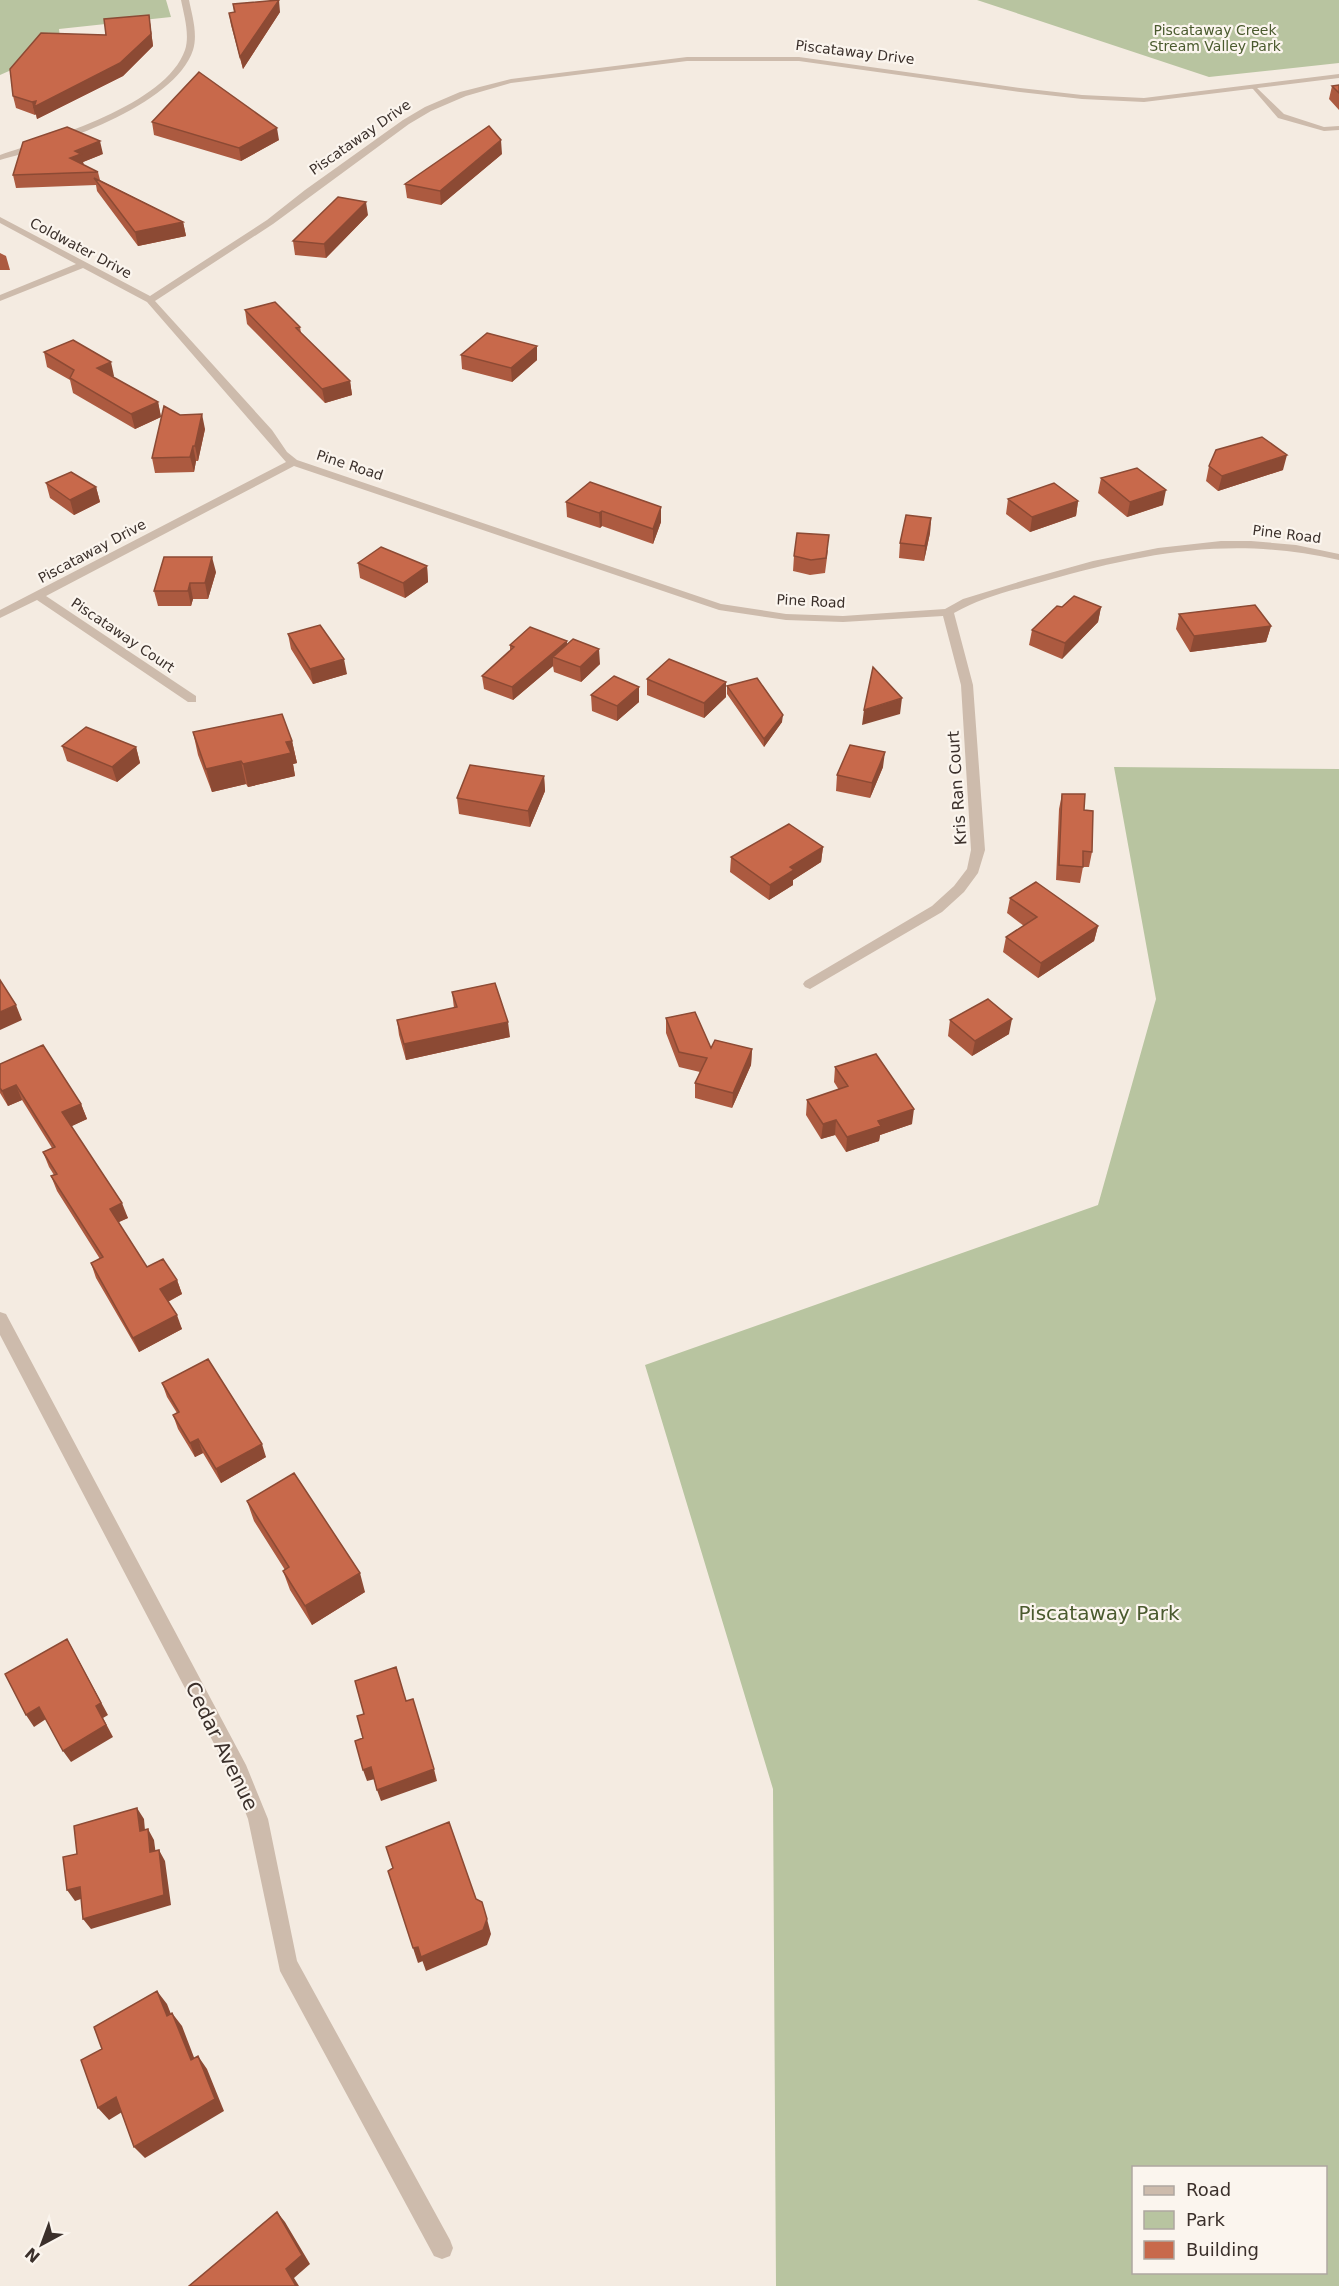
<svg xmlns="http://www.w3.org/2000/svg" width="1339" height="2286" font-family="'DejaVu Sans',sans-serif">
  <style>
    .green { fill: #b8c4a0; fill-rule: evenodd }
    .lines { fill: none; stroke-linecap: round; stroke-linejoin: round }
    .service { fill: #cdbbac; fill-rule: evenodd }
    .minor { fill: #cdbbac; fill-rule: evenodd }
    .wall { fill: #ac5a40 }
    .shaded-wall { fill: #8c4a34 }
    .building { fill: #c8694b; stroke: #8c4a34; stroke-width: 1.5 }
    .labels { text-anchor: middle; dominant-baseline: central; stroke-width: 4.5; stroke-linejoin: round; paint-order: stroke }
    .far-park-label { font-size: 14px; fill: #4a5a2e; stroke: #fbf5ee }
    .far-street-label { font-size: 14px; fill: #3b302b; stroke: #fbf5ee }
    .street-label { font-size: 16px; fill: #3b302b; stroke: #fbf5ee }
    .near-park-label { font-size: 20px; fill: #4a5a2e; stroke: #fbf5ee }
    .near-street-label { font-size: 20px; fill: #3b302b; stroke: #fbf5ee }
  </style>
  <rect width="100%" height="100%" fill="#f4ebe1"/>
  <path class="green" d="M0,0h166l5,17 -112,12 2,19 -61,27z
    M977,0h362v63l-130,14z
    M1114,767l225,2v1517h-563l-3,-497 -128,-424 453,-160 58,-206zM1134,2168h192v104h-192z"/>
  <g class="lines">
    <path class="service" d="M1255,86l29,28 40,13 15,-1v4l-15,1 -46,-13 -25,-29 -2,-1z"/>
    <path class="minor" d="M181,0h8c3,15 9,34 4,50 -18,56 -140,96 -193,110v-5c51,-17 166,-50 185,-105 5,-15 -1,-35 -4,-50z
      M687,57h112l221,31 62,7 62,3 195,-24v4l-195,24 -62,-3 -62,-7 -221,-31h-112l-176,22 -45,13 -35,15 -22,13 -136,100 -118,77 117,129 15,22 10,8 424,144 65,10 57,2 102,-7 18,-10 62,-19 68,-19 65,-13 63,-7h30l45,4 43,9v6c-106,-24 -191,-8 -294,21 -31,9 -63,16 -91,32l19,72 12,165 -7,23 -14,19 -22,20 -132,77 -5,-2 -2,-3 2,-3 127,-75 22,-20 13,-17 4,-19 -10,-165 -18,-69 -100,6 -57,-2 -67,-10 -425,-144 -248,130 150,100v6h-8l-151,-102 -37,18v-8l286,-148 -139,-160 -64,-34 -83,33v-6l76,-31 -76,-41v-6l150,79 117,-76 38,-30 98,-70 22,-13 35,-15 51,-13z
      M0,1312l6,2 240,451 22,54 29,142 153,279 3,8 -3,8 -8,3 -8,-3 -154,-285 -32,-152 -16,-41 -232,-443z"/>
  </g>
  <path class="wall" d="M233,4l47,8 -37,57 -12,-44 -2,-12h5z
    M149,15l4,31 -30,30 -86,43 -1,-5 -1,1 -19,-7 -3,-12 93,-61z
    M1339,85v25l-10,-11 3,-13z
    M152,122l127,18 -38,21 -87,-26z
    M103,154l-20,8 1,3 14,7 2,8 83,42 3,14 -48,10 -41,-55 -1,-6 -80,3 -3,-13z
    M502,154l-61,51 -34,-7 -2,-14z
    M368,215l-42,43 -31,-3 -2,-14z
    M0,253l6,3 4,14h-10z
    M245,310l55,17 1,6 49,48 2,14 -27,8 -78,-79z
    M537,346v14l-25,22 -50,-13 -1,-14z
    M44,352l70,24 -1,1 45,25 3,15 -26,12 -62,-36 -3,-13 -23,-13z
    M205,429l-7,32h-2l-2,11 -39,1 -3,-15z
    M1209,466l74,4 -65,21 -12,-10z
    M1101,478l62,27 -36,12 -29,-24z
    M46,483l50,4 4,15 -26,13 -24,-17z
    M1008,499l70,2 -2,15 -46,16 -24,-18z
    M566,502l95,20 -8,22 -51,-18 -2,2 -33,-11z
    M931,518l-1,15 -6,28 -25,-3 1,-15z
    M828,550l-3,23 -15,2 -17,-4 1,-15z
    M358,563l69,3 1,16 -23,16 -45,-20z
    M216,572l-8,27h-15l-2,7h-33l-4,-15z
    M1062,607h39l-3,15 -36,37 -33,-14 3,-15z
    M1179,614l92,12 -5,16 -76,10 -14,-23z
    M288,634l59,40 -34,10 -22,-35z
    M567,641v4l33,19 -19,18 -27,-10 -1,-6 -40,34 -29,-11 -2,-13 28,-25v-6z
    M647,679l79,3v15l-22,21 -57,-23z
    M727,686l55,36 -18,25 -37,-53z
    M591,695l48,7 -22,19 -25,-10z
    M193,732l99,9 5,22 -4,1 2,12 -47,11 -2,-3 -34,8 -14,-37z
    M62,746l74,1 4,16 -23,19 -50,-21z
    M883,767l-13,31 -34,-7 1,-16z
    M544,776l1,15 -15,36 -71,-13 -2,-16z
    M1062,794l22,16 8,42 -3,15h-6l-3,16 -24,-3 3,-71z
    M823,847l-2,15 -28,18v5l-24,15 -39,-28 1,-15z
    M1010,898l88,28 -4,15 -56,37 -35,-26 3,-15 18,-11 -17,-13z
    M452,992l58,45 -104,23 -7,-25 -2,-15 57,-12z
    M666,1018l45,30 41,1 -1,16 -19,43 -37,-10v-15l5,-11 -21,-5 -13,-34z
    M950,1020l59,14 -37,22 -24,-20z
    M0,1064l81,40 6,15 -16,7 57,92 -10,4 29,45 30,13 5,14 -14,8 14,27 -43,23 -43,-74 -5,-15 9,-4 -43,-68 -6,-15 3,-1 -5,-8 -6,-15 9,-4 -30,-48 -14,6 -8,-13z
    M835,1067l77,57 -32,11 -1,6 -33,11 -11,-17 -14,4 -15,-24 1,-15 32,-10 -5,-8z
    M162,1383l104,74 -45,26 -18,-30 -8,4 -17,-28 -5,-14 4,-2 -10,-16z
    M247,1501l118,91 -53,33 -22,-35 -7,-19 2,-1 -31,-49z"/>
  <path class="shaded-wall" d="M279,0l1,12 -37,57 -3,-12z
    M149,15l4,31 -30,30 -86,43 -1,-5 -1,1 -3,-13z
    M277,128l2,12 -38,21 -2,-13z
    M501,140l1,14 -61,51 -1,-14z
    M100,141l3,13 -20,8 1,5 -14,-9 5,-7z
    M366,202l2,13 -42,43 -2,-14z
    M183,222l3,14 -48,10 -3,-14z
    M537,346v14l-25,22 -1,-14z
    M111,362l3,14 -14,6 -3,-14z
    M350,381l2,14 -27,8 -3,-14z
    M158,402l3,15 -26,12 -4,-15z
    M202,414l3,15 -7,32 -3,-15z
    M193,446l3,15 -2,11 -4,-15z
    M1287,455l-4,15 -65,21 4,-15z
    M96,487l4,15 -26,13 -4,-15z
    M1166,490l-3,15 -36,12 3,-15z
    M1078,501l-2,15 -46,16 2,-15z
    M661,507v15l-8,22v-15z
    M602,511v15l-2,2 -1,-15z
    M931,518l-1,15 -6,28 1,-15z
    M212,557l4,15 -8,27 -3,-16z
    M427,566l1,16 -23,16 -2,-15z
    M190,583l3,16 -2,7 -3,-15z
    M1101,607l-3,15 -36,37 3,-16z
    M1271,626l-5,16 -76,10 4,-16z
    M567,641v13l-14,3v9l-40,34 -1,-13z
    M599,649l1,15 -19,18 -1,-15z
    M344,659l3,15 -34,10 -3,-15z
    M726,682v15l-22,21v-15z
    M639,687v15l-22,19v-15z
    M902,698l-2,16 -38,11 2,-15z
    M783,715l-1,7 -18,25v-8z
    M292,741l5,22 -4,1 2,12 -47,11 -5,-23 43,-22z
    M136,747l4,16 -23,19 -5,-15z
    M885,752l-2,15 -13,31 2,-15z
    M241,761l5,23 -34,8 -6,-23z
    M544,776l1,15 -15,36 -2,-16z
    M823,847l-2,15 -28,18v5l-24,15 1,-15 20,-18z
    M1098,926l-4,15 -56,37 3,-15z
    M16,1005l6,15 -22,10v-18z
    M1012,1019l-3,15 -37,22 3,-15z
    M508,1022l2,15 -104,23 -2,-16z
    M752,1049l-1,16 -19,43 1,-15z
    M16,1085l6,15 -14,6 -6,-15z
    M81,1104l6,15 -19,9 -6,-16z
    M914,1109l-2,15 -32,11 -1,6 -33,11 1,-15 31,-16z
    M836,1120l-1,15 -14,4 2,-15z
    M122,1203l6,15 -13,6 -5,-15z
    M177,1280l5,14 -17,9 -5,-14z
    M177,1315l5,14 -43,23 -6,-14z
    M198,1439l5,14 -8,4 -5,-14z
    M262,1444l4,13 -45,26 -5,-14z
    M360,1573l5,19 -53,33 -7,-19z
    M67,1639l41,76 -5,3 10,19 -42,25 -8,-11 33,-45z
    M39,1707l7,12 -12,8 -8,-12z
    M371,1767l4,12 -8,2 -4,-11z
    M434,1769l3,12 -56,20 -4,-11z
    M137,1808l7,11 2,23 -6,-11z
    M148,1829l6,11 3,23 -7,-11z
    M159,1850l6,11 6,44 -80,24 -8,-10z
    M80,1887l7,10 -12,4 -8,-11z
    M487,1919l4,15 -4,11 -61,26 -5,-14z
    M418,1947l5,14 -5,2 -5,-15z
    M157,1991l10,13 10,25 -10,-13z
    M172,2013l10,13 18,47 -9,-13z
    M198,2056l9,13 17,42 -79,47 -11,-11z
    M116,2097l11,12 -18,11 -11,-12z
    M277,2212l8,10 25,42 -16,14 5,8h-3l-10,-17z"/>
  <path class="building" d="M279,0l-39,57 -11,-44 6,-1 -2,-8z
    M149,15l2,19 -31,29 -86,44 2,-6 -4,1 -19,-6 -3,-27 31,-36 65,2 -2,-16z
    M199,72l78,56 -38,20 -87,-26z
    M1339,85v8l-7,-7z
    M489,126l12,14 -61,51 -35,-7z
    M67,127l33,14 -25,10 6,3 -11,4 28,14 -85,3 10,-33z
    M94,178l89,44 -48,10z
    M338,197l28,5 -42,42 -31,-3z
    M275,302l25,25 -4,1 54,53 -28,8 -77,-79z
    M487,333l50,13 -26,22 -50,-13z
    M73,340l38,22 -14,6 61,34 -27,12 -61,-36 4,-8 -30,-18z
    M164,406l16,9 22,-1 -7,32h-2l-3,11 -38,1z
    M1262,437l25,18 -65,21 -13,-10 7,-16z
    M1137,468l29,22 -36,12 -29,-24z
    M71,472l25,15 -26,13 -24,-17z
    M590,482l71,25 -8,22 -51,-18 -3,2 -33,-11z
    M1054,483l24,18 -46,16 -24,-18z
    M906,515l25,3 -6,28 -25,-3z
    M797,533l32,2 -3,23 -15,2 -17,-4z
    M381,547l46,19 -24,17 -45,-20z
    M164,557h48l-7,26h-15l-2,8h-34z
    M1074,596l27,11 -36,36 -33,-13 25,-24 5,1z
    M1255,605l16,21 -77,10 -15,-22z
    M320,625l24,34 -34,10 -22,-35z
    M530,627l37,14 -55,46 -30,-11 32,-29 -4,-2z
    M573,639l26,10 -19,18 -27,-10z
    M669,659l57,23 -22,21 -57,-24z
    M873,667l29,31 -38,12z
    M614,676l25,11 -22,19 -26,-11z
    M757,678l26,37 -19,24 -37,-53z
    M282,714l10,27 -6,1 5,11 -48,11 -2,-3 -35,8 -13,-37z
    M86,727l50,20 -24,20 -50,-21z
    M850,745l35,7 -13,31 -35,-8z
    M470,765l74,11 -16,35 -71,-13z
    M1062,794h23l-1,16 9,1 -1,41 -9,-1v16l-24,-2z
    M789,824l34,23 -33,20 4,3 -24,15 -39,-28z
    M1036,882l62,44 -57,37 -35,-26 31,-20 -27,-19z
    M0,980l16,25 -16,7z
    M495,983l13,39 -104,22 -7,-24 60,-13 -5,-15z
    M988,999l24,20 -37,22 -25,-21z
    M695,1012l16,36 4,-8 37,9 -19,44 -38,-10 12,-25 -28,-6 -13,-34z
    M43,1045l38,59 -19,8 60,91 -12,6 37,58 16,-8 14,21 -17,9 17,26 -44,23 -42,-75 12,-6 -52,-81 6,-2 -14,-22 12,-5 -39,-62 -14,6 -2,-3v-24z
    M876,1054l38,55 -36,12 3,5 -34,11 -11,-17 -13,4 -16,-24 41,-14 -13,-19z
    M208,1359l54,85 -46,25 -18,-30 -8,4 -17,-28 6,-3 -17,-29z
    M294,1473l66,100 -55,33 -22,-35 6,-4 -42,-66z
    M67,1639l34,64 -5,3 10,19 -43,26 -24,-44 -13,8 -21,-41z
    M396,1667l10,34 7,-2 21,70 -57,21 -6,-23 -8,3 -8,-29 8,-3 -6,-22 7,-2 -9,-33z
    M137,1808l3,23 8,-2 2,23 9,-2 5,45 -81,24 -3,-32 -13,3 -4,-33 14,-3 -3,-28z
    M449,1822l27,77 6,3 5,17 -4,11 -62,27 -3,-10 -5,1 -25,-77 5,-3 -7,-21z
    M157,1991l10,25 5,-3 19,47 7,-4 17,43 -81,48 -18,-50 -18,11 -17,-48 21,-11 -8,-22z
    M277,2212l25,43 -16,14 10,17h-107z"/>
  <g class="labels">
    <g class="far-park-label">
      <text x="1215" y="30">Piscataway Creek<tspan x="1215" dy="16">Stream Valley Park</tspan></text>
    </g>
    <g class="far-street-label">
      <text transform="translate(855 52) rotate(7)">Piscataway Drive</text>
      <text transform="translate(360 137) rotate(-35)">Piscataway Drive</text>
      <text transform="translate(81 248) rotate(28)">Coldwater Drive</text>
      <text transform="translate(350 465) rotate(18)">Pine Road</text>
      <text transform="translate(1287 534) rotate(7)">Pine Road</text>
      <text transform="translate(92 551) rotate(-28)">Piscataway Drive</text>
      <text transform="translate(811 601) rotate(3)">Pine Road</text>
      <text transform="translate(123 635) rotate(34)">Piscataway Court</text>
    </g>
    <g class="street-label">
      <text transform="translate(957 788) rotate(-94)">Kris Ran Court</text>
    </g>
    <g class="near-park-label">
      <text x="1099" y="1613">Piscataway Park</text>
    </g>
    <g class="near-street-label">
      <text transform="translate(222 1746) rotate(64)">Cedar Avenue</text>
    </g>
  </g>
  <rect x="1132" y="2166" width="195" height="108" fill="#fbf5ee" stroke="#aea6a0" stroke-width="1.5"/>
  <rect x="1144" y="2186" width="30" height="9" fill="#cdbbac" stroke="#aea6a0" stroke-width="1.5"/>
  <text x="1186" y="2196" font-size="18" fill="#3b302b">Road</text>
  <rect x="1144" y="2211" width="30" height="18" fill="#b8c4a0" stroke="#aea6a0" stroke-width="1.5"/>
  <text x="1186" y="2226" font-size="18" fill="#3b302b">Park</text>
  <rect x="1144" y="2241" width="30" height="18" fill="#c8694b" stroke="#aea6a0" stroke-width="1.5"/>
  <text x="1186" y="2256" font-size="18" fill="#3b302b">Building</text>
  <g transform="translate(42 2244) rotate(221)" stroke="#fbf5ee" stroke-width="4.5" paint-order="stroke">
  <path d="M0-4.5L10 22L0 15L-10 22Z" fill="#3b302b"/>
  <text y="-9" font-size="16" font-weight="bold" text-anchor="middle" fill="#3b302b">N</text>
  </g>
</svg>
